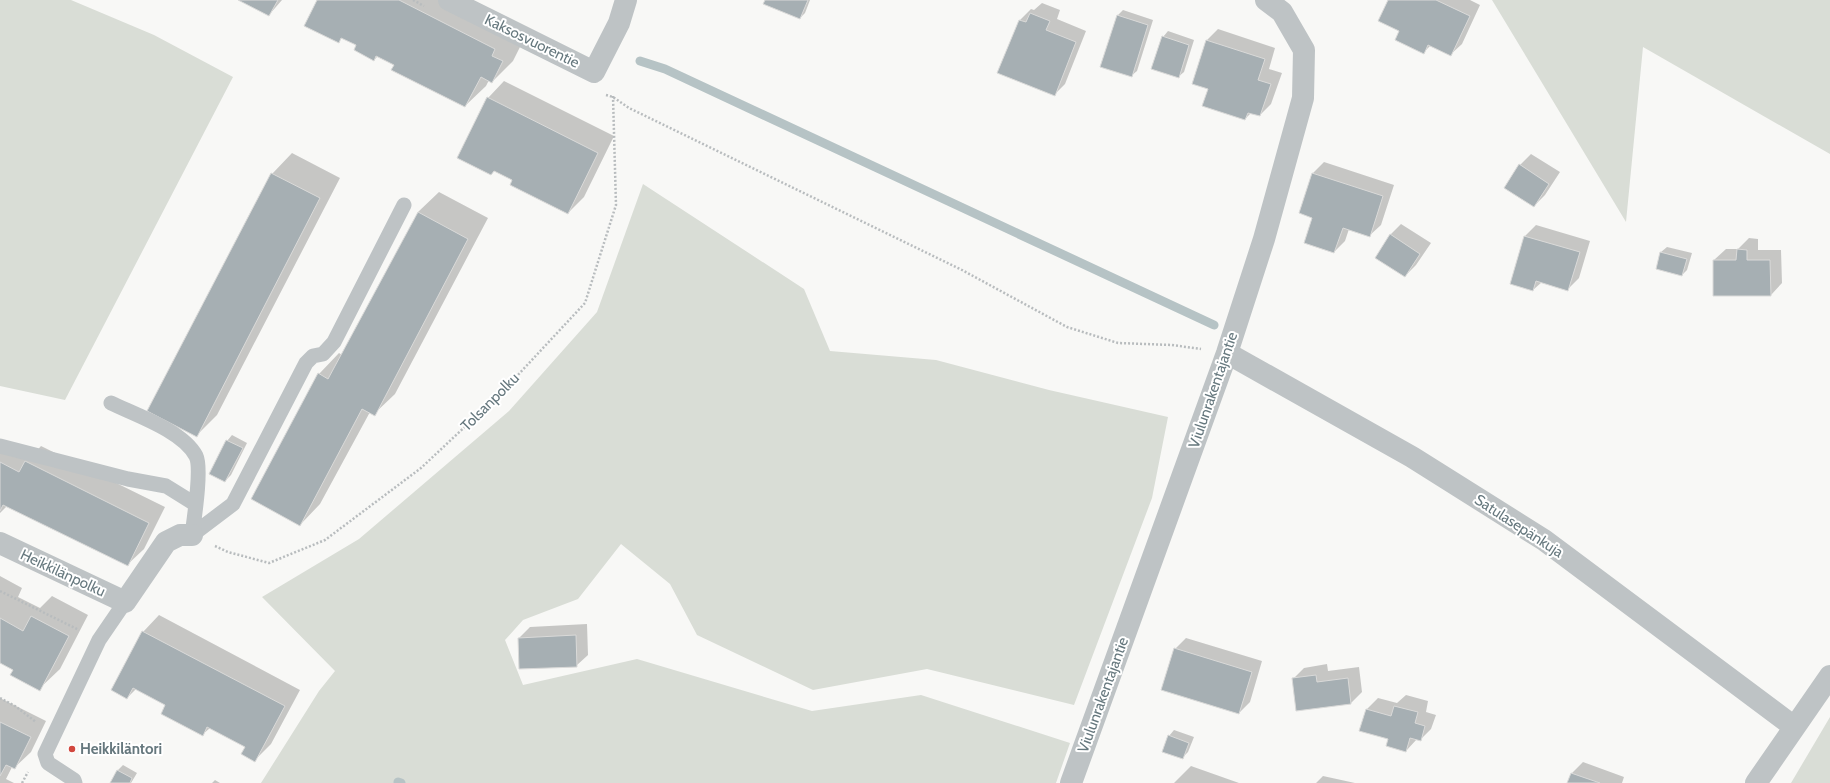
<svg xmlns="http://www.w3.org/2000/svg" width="1830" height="783" font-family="Cabin,sans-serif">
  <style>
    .green { fill: #d9ddd6 }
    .shadow { fill: #0003 }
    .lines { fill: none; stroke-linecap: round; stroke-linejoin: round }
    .stream { stroke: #b6c3c5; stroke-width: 9 }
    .building { fill: #a6afb3; stroke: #dadad9 }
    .path { stroke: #b8bcbe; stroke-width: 2.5; stroke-dasharray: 2 2; stroke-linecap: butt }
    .lane { stroke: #bec3c5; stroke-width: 15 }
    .street { stroke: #bec3c5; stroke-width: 22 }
    .poi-dot { fill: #d1473e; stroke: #fff; stroke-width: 1.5 }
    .labels { text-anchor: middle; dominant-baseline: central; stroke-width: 4; stroke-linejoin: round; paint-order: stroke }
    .street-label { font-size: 15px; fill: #66787e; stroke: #fff }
    .poi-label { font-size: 15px; font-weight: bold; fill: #66787e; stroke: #fff; text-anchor: start }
  </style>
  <rect width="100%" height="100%" fill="#f8f8f6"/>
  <path class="green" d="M0,0h71l83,35 79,42 -168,323 -65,-14z
    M1492,0h338v154l-187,-107 -17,175z
    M643,184l161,105 26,62 106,9 113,30 119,27 -16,81 -78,207 -147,-36 -114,21 -116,-55 -27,-51 -49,-40 -43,55 -55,21 -18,20 18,45 114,-26 175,52 109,-16 149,48 -14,40h-795l58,-92 16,-20 -73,-74 97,-58 150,-128 88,-99z
    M1830,717v66h-39z"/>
  <path class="shadow" d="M241,0h41l-13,15z
    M318,0h141l64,41 -10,20 -21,21 -3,-2 -3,6 -21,20 -87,-50 -4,4 -16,-15 -15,-8 -5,5z
    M766,0h44l-5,13 -5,5z
    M1389,0h81l10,5 -18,39 -12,11 -20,-9 -6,6 -24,-21z
    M1042,3l18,7 -3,9 29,12 -21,53 -11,11 -55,-22 21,-53 11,-11 3,1z
    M1123,10l30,10 -16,51 -6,5 -13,-61z
    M1218,29l57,19 -6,21 13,4 -11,31 -11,11 -9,-2 -6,6 -36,-31 -2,-48z
    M1168,31l26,9 -10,32 -6,5 -15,-40z
    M504,81l110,55 -30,61 -16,16 -54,-34 -19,-9 -4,4 -3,-76z
    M292,153l48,25 -123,237 -20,20 75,-261z
    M1531,154l29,18 -15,23 -11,11 -14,-41z
    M1324,162l70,23 -13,40 -12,11 -20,-7 -4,12 -11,11 -21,-35 -13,-4 13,-40z
    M439,192l49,26 -93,176 -21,20 -4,-2 -50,92 -20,21 19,-151 20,-21 3,2 76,-143z
    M1401,224l30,19 -15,22 -11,11 -15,-41z
    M1536,225l54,16 -11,37 -11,11 -26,-7 -9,8 -22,-6 14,-48z
    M1749,238l9,1v11h23l1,33 -11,12 -57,-35 12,-11h12z
    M1667,247l25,6 -5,17 -5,5 -21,-23z
    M232,435l15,8 -16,32 -6,6 2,-40z
    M0,439l33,16 8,-9 124,61 -21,42 -17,16 -120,-59 -7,7z
    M0,576l22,12 -4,9 22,11 12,-12 36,19 -28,54 -21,20 -25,-20 -14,-7z
    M159,615l141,75 -29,54 -16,16 -9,-13 -36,-19 -8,7 -35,-30 -31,-16 -9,9 -15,-8 31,-58z
    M587,624l1,31 -12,11 -57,-28 11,-11z
    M1186,638l76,23 -12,41 -11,11 -64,-64z
    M1327,664l1,7 31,-4 3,25 -11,11 -58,-24 11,-11z
    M1406,695l22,6 -2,11 10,3 -5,14 -11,11 -3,-1 -11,12 -17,-13 -28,-8 6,-21 11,-11 19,5z
    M0,698l46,23 -15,31 -17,16 -2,-1 -6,12 8,4h-14z
    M1174,730l20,7 -6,15 -6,6 -13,-22z
    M1583,762l41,15 -2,6h-54l4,-10z
    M123,765l14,8 -6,10h-20l6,-12z
    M1191,766l48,17h-65z
    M1323,776l32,7h-39z
    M215,780l5,3h-8z"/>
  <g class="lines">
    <path class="stream" d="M640,61l25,8 549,256
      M398,782l3,1"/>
  </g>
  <path class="building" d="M238,0h40l-9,16z
    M317,0h82l96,49 -3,7 11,5 -11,22 -11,-6 -16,30 -74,-37 3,-5 -18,-9 -2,5 -20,-11 2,-5 -15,-7 -2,5 -35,-17z
    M765,0h43l-8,19 -37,-15z
    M1388,0h48l34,16 -19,40 -23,-11 -4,9 -29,-14 4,-9 -21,-10z
    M1030,13l20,8 -4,9 30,12 -21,54 -58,-23 22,-53 7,2z
    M1117,15l31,10 -16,52 -32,-10z
    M1162,36l27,9 -10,33 -28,-9z
    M1206,40l59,19 -7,21 13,4 -11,32 -12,-3 -3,7 -43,-14 6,-17 -16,-5z
    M487,97l111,56 -30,61 -58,-29 2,-5 -18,-9 -3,4 -34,-17z
    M1519,164l30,20 -15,23 -30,-19z
    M271,173l49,25 -123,239 -50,-26z
    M1312,173l71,23 -13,41 -27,-9 -9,25 -30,-10 8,-25 -13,-5z
    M418,212l50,27 -93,177 -13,-7 -62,117 -49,-27 67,-126 10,6z
    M1390,234l30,20 -15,23 -30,-19z
    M1524,236l56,16 -12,39 -32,-10 -3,10 -23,-7z
    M1737,249l10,1v10h23l1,36h-58v-36h23z
    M1660,252l27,7 -5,17 -26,-7z
    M226,440l17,8 -18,34 -16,-8z
    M25,461l124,62 -21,43 -125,-61 -3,6v-49l19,10z
    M31,616l38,20 -29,55 -30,-16 3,-5 -13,-7v-45l23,13z
    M142,631l143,75 -30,56 -14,-8 4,-7 -38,-20 -4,9 -42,-22 4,-9 -32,-17 -6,11 -16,-9z
    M576,635l1,32 -58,2 -1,-31z
    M1174,648l78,24 -13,42 -78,-24z
    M1316,675l1,7 31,-4 3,26 -55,7 -4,-33z
    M1394,706l24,6 -3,11 10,3 -4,15 -11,-3 -4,14 -20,-6 2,-7 -29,-8 7,-22 25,7z
    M0,722l31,15 -16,32 -9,-4 -6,11z
    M1168,735l21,8 -6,16 -21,-7z
    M117,770l15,8 -2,5h-20z
    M1571,773l29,10h-33z"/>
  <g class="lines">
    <path class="path" d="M413,0l11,6
      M606,95l7,2 16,11 333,162 105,57 51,16 54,2 29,4
      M215,546l13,6 41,11 56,-23 96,-72 82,-77 82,-88 31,-98 -3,-109
      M0,591l79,39
      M0,698l15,8 21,16
      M22,783l6,-11"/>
    <path class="lane" d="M111,403c25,12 72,28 85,53 6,12 -2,64 -4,79
      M0,446l128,33 38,7 29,18
      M192,535l41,-31 73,-141 7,-7 10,-2 11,-12 70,-137
      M75,783l-1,-3 -26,-17 -3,-9 54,-114 26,-38"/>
    <path class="street" d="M449,0l145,72 25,-49 7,-23
      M1227,353l185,104 132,83 249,186
      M0,543l125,59 41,-60 14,-7h12
      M1071,783l156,-430 37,-114 39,-141 1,-48 -22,-38 -16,-12
      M1756,783l74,-107"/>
  </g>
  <circle class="poi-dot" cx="72" cy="749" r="4"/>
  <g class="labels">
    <g class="street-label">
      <text transform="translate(532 41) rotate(26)">Kaksosvuorentie</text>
      <text transform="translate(1213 390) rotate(-71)">Viulunrakentajantie</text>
      <text transform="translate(490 402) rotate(-45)">Tolsanpolku</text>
      <text transform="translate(1519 526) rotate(33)">Satulasepänkuja</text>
      <text transform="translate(63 573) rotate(25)">Heikkilänpolku</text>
      <text transform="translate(1103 695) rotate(-70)">Viulunrakentajantie</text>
    </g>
    <g class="poi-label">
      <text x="80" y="749">Heikkiläntori</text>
    </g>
  </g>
</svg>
